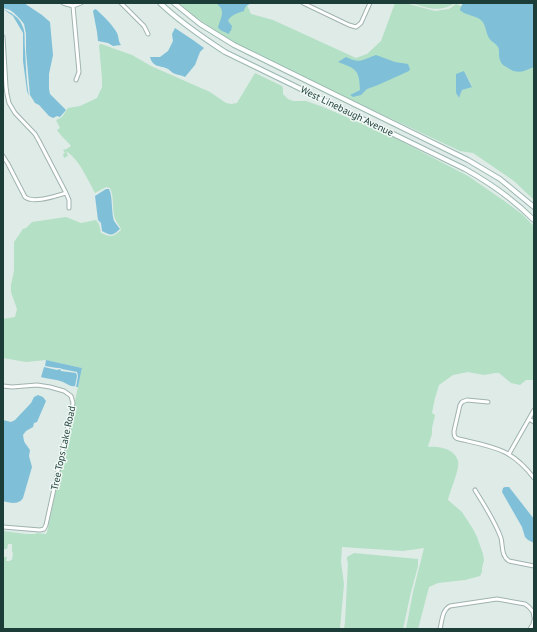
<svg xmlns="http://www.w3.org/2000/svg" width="537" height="632" font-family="'PT Sans',sans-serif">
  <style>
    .green { fill: #b4e0c5; fill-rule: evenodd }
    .water { fill: #7fc0d8 }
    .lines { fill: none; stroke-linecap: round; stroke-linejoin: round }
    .street-casing { stroke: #a0b3af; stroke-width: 5 }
    .secondary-casing { stroke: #9bb8b1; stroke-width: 6 }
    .street { stroke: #fff; stroke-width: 3 }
    .secondary { stroke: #fff; stroke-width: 4 }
    .labels { text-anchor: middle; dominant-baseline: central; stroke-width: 3; stroke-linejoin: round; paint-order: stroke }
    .street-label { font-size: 10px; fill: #1d3d38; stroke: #eff8f4 }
  </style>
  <rect width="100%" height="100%" fill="#deebe7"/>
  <path class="green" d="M179,3h73l-5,2 4,9 22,6 83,38 11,-4 14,-13 14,-38h10l30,8 14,-2 7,-5 5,2 2,-3h71v197l-20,-19 -41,-28 -13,-2 -132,-62 -86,-42 -25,-15 -24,-17zM464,71l8,15 -10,4 -3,8c-7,-10 0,-19 5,-27z
    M411,3h44c-16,10 -27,5 -44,0z
    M101,44l31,11 19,11 59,26 16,11 5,1 6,-1 18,-30 27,13 1,2v6l5,5 5,2h13l17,6 70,30 75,39 35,24 19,14 12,12v154h-8l-6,5 -9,-2 -12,-10h-4l-11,2 -16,-3 -15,3 -14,10 -4,13 -3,15 3,2 -3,13v6l-4,12 1,1c10,-1 26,2 29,14 2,8 -8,30 -10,39l14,12 11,17 4,8 6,17 1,6 -2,8v4l-2,4 -15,4 -27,3 -9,4 -11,42h-12l7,-37 11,-44 -21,3 -61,-4 -1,15 3,22 -4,45h-337v-72h4l-1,4h4l1,-1h1l1,-7 -1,-1v-8h-4l-1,5h-4v-18l23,3h10v-1l10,1 1,-2 35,-164 -36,-8 -20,2 -23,-4v-39l12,-2 2,-8 -6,-17v-7l3,-14v-29l9,-13 3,-1 6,-6 34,-5 15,6 15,-3 3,4 2,9c10,4 11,5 20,-3 -1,-4 -3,-6 -5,-9 -5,-9 -1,-24 -6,-33l-4,-1 -11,6c-8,-14 -15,-33 -29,-42l2,5 -4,2 -1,-4 2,-1 -2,-3 2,-1v1l6,-4c-3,-4 -11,-11 -14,-16l3,-2 -4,-8 6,-3 6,-9 12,-2 17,-8 5,-11v-8l-3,-34z
    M354,553l64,6v7l-7,26 -8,37h-59l1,-7 3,-59 -1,-3v-3z"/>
  <path class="water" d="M3,3h21l18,12 8,7 3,33 -4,19v15l1,5 16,16 -6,7 -3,-1 -4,2 -4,-2 -10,-11 -4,-2 -5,-8 -4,-44v-17l-2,-10 -4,-5 -6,-6 -4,-3 -7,-2z
    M216,3h36c-5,2 -7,3 -8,8 -6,2 -14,4 -16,10l4,5 -1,5h-1l-1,3 -7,-3 -4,-3c2,-10 9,-17 -2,-25z
    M463,3h71v64c-10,4 -16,8 -26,1 -4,-2 -7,-4 -8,-8 -2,-5 0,-9 -2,-13 -2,-4 -7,-5 -9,-9 -3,-5 -3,-12 -7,-17 -6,-6 -16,-5 -22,-11v-1z
    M3,9c7,3 16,8 19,16 4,7 2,16 3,24 1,16 1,31 4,47l-2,-5 -4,-30v-28l-10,-17z
    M95,9l2,1c6,6 16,15 20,23 2,4 1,8 4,12l-8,1 -5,-3 -10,-2 -1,-9 -4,-21z
    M175,28l18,12 11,8 -4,4 -5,13 -10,12c-4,-2 -8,-2 -12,-4 -2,-1 -3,-3 -5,-4 -8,-4 -15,-1 -18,-12h10l8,-6 5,-10 -1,-7z
    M376,55l19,7 13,2 2,5 -1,2 -31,14 -11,4 -6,6 -8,2 -3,-2 10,-5c-1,-20 -3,-21 -22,-28l8,-5c15,7 15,3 30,-2z
    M464,71l8,16 -10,3 -3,8 -3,-5v-19z
    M106,189h3c4,8 2,23 5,32 2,3 4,5 6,8 -8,7 -9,7 -18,2l-1,-8 -3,-3 -3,-24z
    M46,360l36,8 -4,19h-2l2,-11 -1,-4 -15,-3 -2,-1h-3l-12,-2z
    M44,367l13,3 3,-1 1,2 15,2 1,3 -2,10c-5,1 -7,-2 -12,-4 -7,-3 -15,-3 -22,-5z
    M38,395l5,2 3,4 -9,21 -3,1 -1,4 -7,4 -3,4 1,6 1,2 5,7 -1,6 3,11 -9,31c-4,7 -13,5 -20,3v-81l8,2 4,-2 16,-17 3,-6z
    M505,487h4l25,32v24l-6,-3 -3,-3 -3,-10 -20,-35 1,-4z"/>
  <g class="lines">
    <defs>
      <path id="street" d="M63,3l10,3 8,-3
        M121,3l23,23 4,8
        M303,3l46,22 7,2 5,-4 9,-20
        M73,6l6,66 -3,8
        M3,37l3,50 1,7 2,9 6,10 20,21 4,7 27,52 3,7v8
        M3,156l5,8 17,33c9,7 30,-1 41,-4
        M3,386l9,1 25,-2 13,2 14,4 7,5 2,7 -27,122 -2,4 -4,1 -37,-3
        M488,402l-21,-2 -5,2 -2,3 -6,26c0,4 0,7 5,8 34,8 52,9 75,39
        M529,419l5,3
        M509,454l25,-44
        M475,490c9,15 20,31 26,48 2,8 0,18 8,23l25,5
        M440,629c2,-8 2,-19 10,-23l47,-7 28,5 4,3 4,5 1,5
        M530,629l3,-5 1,-4"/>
      <path id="secondary" d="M160,3c20,19 42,34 65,49l240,117c25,14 49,31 69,51
        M174,3l26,21 34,21 234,115 32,19 34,28"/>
    </defs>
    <use href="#street" class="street-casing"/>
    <use href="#secondary" class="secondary-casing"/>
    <use href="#street" class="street"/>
    <use href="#secondary" class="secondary"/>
  </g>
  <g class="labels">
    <g class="street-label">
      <text transform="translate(347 111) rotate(26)">West Linebaugh Avenue</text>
      <text transform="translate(63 448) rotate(-78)">Tree Tops Lake Road</text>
    </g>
  </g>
  <rect width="537" height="632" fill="none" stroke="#1d3d38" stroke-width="8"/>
</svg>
